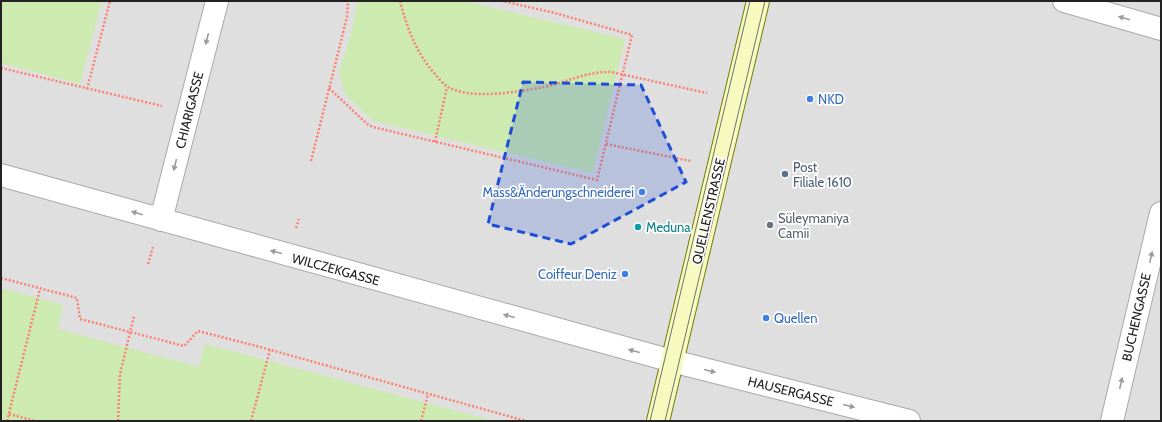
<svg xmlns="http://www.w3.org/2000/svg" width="1162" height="422" font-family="Cabin,sans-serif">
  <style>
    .residential { fill: #e0dfdf }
    .grass { fill: #cdebb0 }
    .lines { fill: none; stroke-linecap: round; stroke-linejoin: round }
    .street-casing { stroke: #a9a9a9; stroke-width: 24 }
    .secondary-casing { stroke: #707d05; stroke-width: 24 }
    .path { stroke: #fa8072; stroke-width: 2.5; stroke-dasharray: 2 2; stroke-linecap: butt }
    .street { stroke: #fff; stroke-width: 22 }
    .secondary { stroke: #f7fabf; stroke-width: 22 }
    .tram { stroke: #707070; stroke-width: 1 }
    .oneway { fill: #9c9c9c }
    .marked { fill: #1d4ed8; fill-opacity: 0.2; stroke: #1d4ed8; stroke-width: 3; stroke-dasharray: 8 5; stroke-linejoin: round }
    .shop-dot { fill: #3f7fe0; stroke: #fff; stroke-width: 1.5 }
    .service-dot { fill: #5c6f8a; stroke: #fff; stroke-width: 1.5 }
    .worship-dot { fill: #6b7280; stroke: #fff; stroke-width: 1.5 }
    .culture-dot { fill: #0f9aa8; stroke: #fff; stroke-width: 1.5 }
    .labels { text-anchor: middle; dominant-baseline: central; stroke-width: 3.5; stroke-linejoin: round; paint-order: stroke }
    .shop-label { font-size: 13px; fill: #366cbe; stroke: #fff; text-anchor: start }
    .street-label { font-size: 13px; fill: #222; stroke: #fff }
    .service-label { font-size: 13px; fill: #4e5e75; stroke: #fff; text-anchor: start }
    .worship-label { font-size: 13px; fill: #5b616d; stroke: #fff; text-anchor: start }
    .culture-label { font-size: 13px; fill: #0d838f; stroke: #fff; text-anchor: start }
  </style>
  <rect width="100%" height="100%" fill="#f2efe9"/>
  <path class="residential" d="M1,1h1160v420h-1160z"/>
  <path class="grass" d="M1,1h101l-22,83 -79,-21z
    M357,1h108l160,38 -32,134 -220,-52 -29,-28 -5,-20 14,-47z
    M1,288l62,17 -5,24 141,38 6,-23 289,77h-493z"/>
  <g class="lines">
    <defs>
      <path id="street" d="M1064,1l97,28
        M1,175l671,186 237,60
        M161,220l56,-219
        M1112,421l49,-208"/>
      <path id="secondary" d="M658,421l100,-420"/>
    </defs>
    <use href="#street" class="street-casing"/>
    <use href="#secondary" class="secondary-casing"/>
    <path class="path" d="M400,1c7,27 16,52 35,73 4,5 8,10 13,13 23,13 70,5 96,0 23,-5 44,-16 67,-15l96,21
      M1,68l161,38
      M329,88l38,36 6,3 224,53 35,-145 -77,-22 -53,-12
      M87,89l23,-88
      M435,142l12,-55
      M606,144l85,17
      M311,161l36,-144 1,-16
      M296,228l3,-9
      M148,264l5,-17
      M1,278l76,20 3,21 104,27 14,-15 62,16 266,74
      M9,414l26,7
      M7,421l33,-132
      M118,421l2,-47 14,-58
      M251,421l19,-71
      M421,421l7,-27"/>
    <use href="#street" class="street"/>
    <use href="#secondary" class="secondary"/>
    <path class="tram" d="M650,421l100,-420
      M665,421l100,-420"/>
  </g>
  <defs><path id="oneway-solid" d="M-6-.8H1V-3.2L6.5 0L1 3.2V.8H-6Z"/></defs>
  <g class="oneway">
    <use href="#oneway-solid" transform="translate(1124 18) rotate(-164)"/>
    <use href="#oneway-solid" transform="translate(207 39) rotate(104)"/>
    <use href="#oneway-solid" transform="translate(175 165) rotate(104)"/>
    <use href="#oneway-solid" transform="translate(137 213) rotate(-164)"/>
    <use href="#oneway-solid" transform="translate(276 252) rotate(-165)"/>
    <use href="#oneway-solid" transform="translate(1151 257) rotate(-77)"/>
    <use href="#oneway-solid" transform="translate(509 316) rotate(-165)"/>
    <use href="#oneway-solid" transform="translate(634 351) rotate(-165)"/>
    <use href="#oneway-solid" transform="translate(710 371) rotate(14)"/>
    <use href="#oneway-solid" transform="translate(1121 383) rotate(-77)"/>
    <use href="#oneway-solid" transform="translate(849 406) rotate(14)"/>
  </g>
  <path class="marked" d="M523,82l118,3 45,97 -115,62 -83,-20z"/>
  <g class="shop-dot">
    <circle cx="810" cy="99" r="4"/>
    <circle cx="642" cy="192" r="4"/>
    <circle cx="625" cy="274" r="4"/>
    <circle cx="766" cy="318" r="4"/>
  </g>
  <circle class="service-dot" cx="785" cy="174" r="4"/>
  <circle class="worship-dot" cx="770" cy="225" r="4"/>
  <circle class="culture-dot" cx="638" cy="227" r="4"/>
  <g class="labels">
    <g class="shop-label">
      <text x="818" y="99">NKD</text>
      <text x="634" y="192" text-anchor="end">Mass&amp;Änderungschneiderei</text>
      <text x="617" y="274" text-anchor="end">Coiffeur Deniz</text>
      <text x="774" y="318">Quellen</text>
    </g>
    <g class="street-label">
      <text transform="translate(189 110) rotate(-76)">CHIARIGASSE</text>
      <text transform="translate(708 211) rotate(-77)">QUELLENSTRASSE</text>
      <text transform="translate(336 269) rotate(15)">WILCZEKGASSE</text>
      <text transform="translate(1136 317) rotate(-77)">BUCHENGASSE</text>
      <text transform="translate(791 391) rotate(14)">HAUSERGASSE</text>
    </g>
    <g class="service-label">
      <text x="793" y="167">Post<tspan x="793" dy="15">Filiale 1610</tspan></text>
    </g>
    <g class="worship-label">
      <text x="778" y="218">Süleymaniya<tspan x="778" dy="15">Camii</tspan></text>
    </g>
    <g class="culture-label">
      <text x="646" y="227">Meduna</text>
    </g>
  </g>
  <rect width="1162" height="422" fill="none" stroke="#222222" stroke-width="4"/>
</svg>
